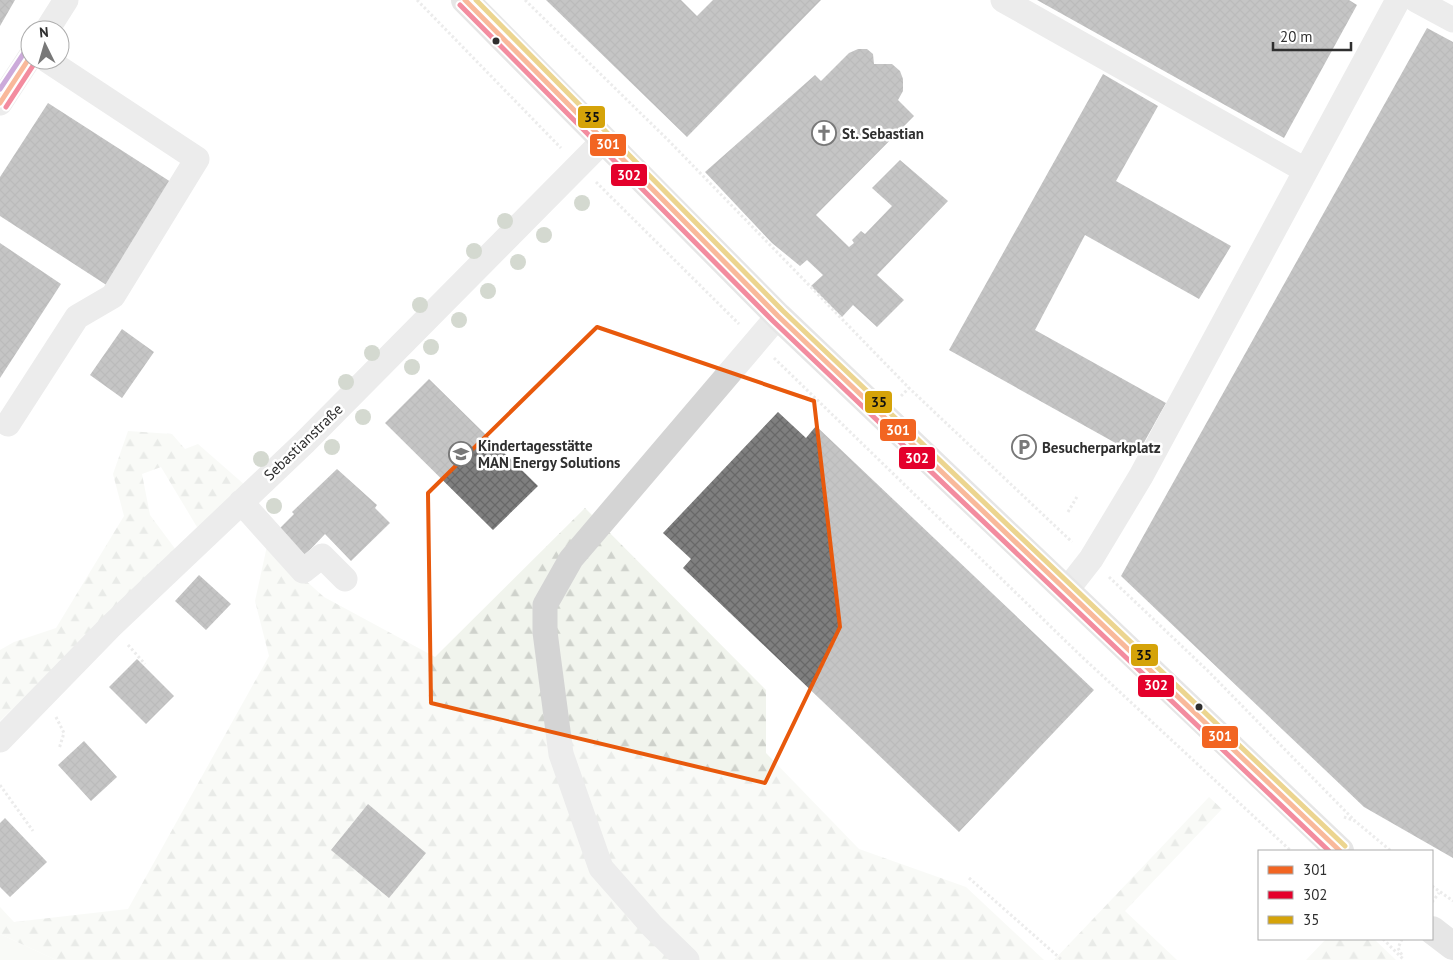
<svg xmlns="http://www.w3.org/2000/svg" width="1453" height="960" font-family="'PT Sans',sans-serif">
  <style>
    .grass { fill: #f1f4ed }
    .forest { fill: url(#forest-firs) }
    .building { fill: url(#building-cross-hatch) }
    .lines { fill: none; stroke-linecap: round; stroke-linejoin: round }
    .path { stroke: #d4d4d4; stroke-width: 3; stroke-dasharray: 2.5 2.5; stroke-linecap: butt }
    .minor { stroke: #d4d4d4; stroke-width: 25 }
    .major { stroke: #c7c7c7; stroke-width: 28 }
    .bus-1-casing { stroke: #fff; stroke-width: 9 }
    .bus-2-casing { stroke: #fff; stroke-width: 9 }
    .bus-3-casing { stroke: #fff; stroke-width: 9 }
    .bus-4-casing { stroke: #fff; stroke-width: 9 }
    .bus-1 { stroke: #f26522; stroke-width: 5 }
    .bus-2 { stroke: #e4002b; stroke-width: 5 }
    .bus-3 { stroke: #d5a309; stroke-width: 5 }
    .bus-4 { stroke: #8e44ad; stroke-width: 5 }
    .tree { fill: #a0ab97 }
    .marked { fill: none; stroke: #e8590c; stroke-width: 4; stroke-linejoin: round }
    .bus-dot { fill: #2f2f2f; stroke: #fff; stroke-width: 2 }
    .labels { text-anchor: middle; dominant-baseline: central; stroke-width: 5; stroke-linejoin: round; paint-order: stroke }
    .poi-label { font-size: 15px; font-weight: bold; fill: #2f2f2f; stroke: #fff; text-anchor: start }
    .street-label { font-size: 15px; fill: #2f2f2f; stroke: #fff }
    .line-badge { stroke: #fff; stroke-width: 2 }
    .badge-label { font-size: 14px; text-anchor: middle; font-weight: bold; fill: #fff }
    .pale-badge-label { font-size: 14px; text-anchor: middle; font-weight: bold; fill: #111 }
  </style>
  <defs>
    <pattern id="forest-firs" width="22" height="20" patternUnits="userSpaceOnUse" patternTransform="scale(1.25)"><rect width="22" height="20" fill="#f1f4ed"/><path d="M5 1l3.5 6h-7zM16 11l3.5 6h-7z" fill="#cfd2cc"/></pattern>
    <pattern id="building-cross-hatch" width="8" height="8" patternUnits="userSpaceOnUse" patternTransform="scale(1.25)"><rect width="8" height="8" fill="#7f7f7f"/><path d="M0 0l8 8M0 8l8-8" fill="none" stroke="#686868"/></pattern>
  </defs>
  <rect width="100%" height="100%" fill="#fff"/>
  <path class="grass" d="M0,934l56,26h-56z"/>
  <path class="forest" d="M128,431l44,3 13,15 13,-5 48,42 -18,18 -31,23 -36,-60 -19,7 8,41 26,35 -176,171v-71l14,-8 42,-14 68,-112 -11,-42z
    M585,508l181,182v63l93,96 107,38 78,73h-988l-56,-26v-27l14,15 114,-13 141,-253 -14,-55 12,-55 57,51 111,60z
    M1209,797l13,12 -97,102 52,49h-123z
    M1326,939h48l22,21h-90z"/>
  <path class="building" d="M0,0h15l-15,26z
    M546,0h135l16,16 16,-16h108l-134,137z
    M1037,0h312l8,5 -73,133z
    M1427,28l26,14v816l-89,-51 -243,-231z
    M858,49h9l6,5 1,10h18l8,7 3,8v12l-5,9 16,16 -98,99 33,32 5,-4 -2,-3 9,-9 4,3 27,-28 -20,-18 28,-28 48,41 -71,74 27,25 -27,27 -24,-22 -11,12 -31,-31 12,-11 -16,-15 -7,6 -28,-23 -67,-71 110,-97 6,6 28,-28z
    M1103,74l55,32 -42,75 115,65 -32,53 -114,-64 -50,95 131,73 -29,52 -188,-105z
    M48,103l126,81 -66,102 -108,-70v-39z
    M0,243l61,41 -61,94z
    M122,329l32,23 -32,46 -32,-23z
    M429,379l109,107 -45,44 -108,-107z
    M778,412l28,26 10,-12 278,264 -135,142 -276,-264 8,-9 -28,-26z
    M337,469l40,36 -2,3 15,15 -39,38 -26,-27 -20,21 -26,-26 15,-15 -2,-2z
    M199,575l32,29 -25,26 -31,-29z
    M137,659l37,37 -28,28 -37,-37z
    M84,741l33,36 -26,24 -33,-36z
    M368,804l58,49 -37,45 -58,-48z
    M5,818l42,44 -37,35 -10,-10v-64z"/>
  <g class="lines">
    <path class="path" d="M417,0l144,148
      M525,0l145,142 239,246 163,154
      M596,182l143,142
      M774,358l306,297 211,196
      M901,396l8,-8
      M1068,512l10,-17
      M1109,577l99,94 147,150
      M128,645l17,19
      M56,717l8,16 -5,16
      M0,785l33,46
      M1344,817l11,4 36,30
      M969,878l93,82
      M1432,886l21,15
      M1432,902l7,-9
      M1383,939l21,21
      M1402,939l-4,9 5,9"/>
    <path class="minor" d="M1003,0l302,170
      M1416,0l37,20
      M47,30l19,-30
      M0,103l30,-46
      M8,424l69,-107 36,-21 84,-137 -150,-99
      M241,502l62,69 19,-15 23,23
      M1066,591l25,-32 50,-83 257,-476
      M0,740l110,-113 194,-184 299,-302
      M687,960l-34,-33 -52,-59 -40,-114 -16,-122v-27l26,-46 207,-243"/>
    <path class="major" d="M465,0l313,316 562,535
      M1432,930l21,16"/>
    <defs>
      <path id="bus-1" d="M465,0l313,316 562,535
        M0,103l30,-46"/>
      <path id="bus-2" d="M460,5l313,316 556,530
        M6,107l30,-46"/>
      <path id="bus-3" d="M476,0l307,311 562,535"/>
      <path id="bus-4" d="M0,89l24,-36"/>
    </defs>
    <use href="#bus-1" class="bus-1-casing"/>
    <use href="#bus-2" class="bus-2-casing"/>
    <use href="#bus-3" class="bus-3-casing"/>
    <use href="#bus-4" class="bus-4-casing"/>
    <use href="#bus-1" class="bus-1"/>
    <use href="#bus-2" class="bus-2"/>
    <use href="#bus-3" class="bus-3"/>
    <use href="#bus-4" class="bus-4"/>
  </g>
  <g class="tree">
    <circle cx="582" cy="203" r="8"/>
    <circle cx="505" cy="221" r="8"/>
    <circle cx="544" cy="235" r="8"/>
    <circle cx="474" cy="251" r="8"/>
    <circle cx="518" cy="262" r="8"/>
    <circle cx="488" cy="291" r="8"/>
    <circle cx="420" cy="305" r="8"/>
    <circle cx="459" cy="320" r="8"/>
    <circle cx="431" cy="347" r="8"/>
    <circle cx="372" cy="353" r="8"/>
    <circle cx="412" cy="367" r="8"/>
    <circle cx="346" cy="382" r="8"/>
    <circle cx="363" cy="417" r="8"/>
    <circle cx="332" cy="447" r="8"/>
    <circle cx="261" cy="459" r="8"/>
    <circle cx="274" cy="506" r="8"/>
  </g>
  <path d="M0 0H1453V960H0ZM597,327l217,74 26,226 -75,156 -334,-80 -3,-210z" fill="#fff" fill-opacity=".55" fill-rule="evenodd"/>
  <path class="marked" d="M597,327l217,74 26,226 -75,156 -334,-80 -3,-210z"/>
  <defs>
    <symbol id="church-ring" viewBox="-11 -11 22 22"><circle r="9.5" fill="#fff" stroke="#787878" stroke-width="1.5"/><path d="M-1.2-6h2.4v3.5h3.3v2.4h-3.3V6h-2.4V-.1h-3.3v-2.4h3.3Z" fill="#787878"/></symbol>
    <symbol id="parking-ring" viewBox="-11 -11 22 22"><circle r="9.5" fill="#fff" stroke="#787878" stroke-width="1.5"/><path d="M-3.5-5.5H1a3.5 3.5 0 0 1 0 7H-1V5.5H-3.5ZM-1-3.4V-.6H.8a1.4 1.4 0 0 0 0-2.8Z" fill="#787878"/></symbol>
    <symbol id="school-ring" viewBox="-11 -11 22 22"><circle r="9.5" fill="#fff" stroke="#787878" stroke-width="1.5"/><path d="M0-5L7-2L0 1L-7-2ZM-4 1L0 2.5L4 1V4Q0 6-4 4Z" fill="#787878"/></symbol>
  </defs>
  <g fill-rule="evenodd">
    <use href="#church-ring" x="810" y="119" width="28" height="28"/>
    <use href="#parking-ring" x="1010" y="433" width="28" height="28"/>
    <use href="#school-ring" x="447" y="440" width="28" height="28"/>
  </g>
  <g class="bus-dot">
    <circle cx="496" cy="41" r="4.5"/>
    <circle cx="1199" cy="707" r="4.5"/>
  </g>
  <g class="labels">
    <g class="poi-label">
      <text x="842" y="133">St. Sebastian</text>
      <text x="478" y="445">Kindertagesstätte<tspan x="478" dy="17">MAN Energy Solutions</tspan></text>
      <text x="1042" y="447">Besucherparkplatz</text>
    </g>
    <g class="street-label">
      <text transform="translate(303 442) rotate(-44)">Sebastianstraße</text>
    </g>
  </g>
  <g class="line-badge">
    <rect x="577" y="105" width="29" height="24" rx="5" fill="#d5a309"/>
    <rect x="589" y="133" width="38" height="24" rx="5" fill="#f26522"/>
    <rect x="610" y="163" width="38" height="24" rx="5" fill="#e4002b"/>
    <rect x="864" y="390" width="29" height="24" rx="5" fill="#d5a309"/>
    <rect x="879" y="418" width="38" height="24" rx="5" fill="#f26522"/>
    <rect x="898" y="446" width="38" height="24" rx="5" fill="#e4002b"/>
    <rect x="1130" y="643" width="29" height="24" rx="5" fill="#d5a309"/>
    <rect x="1137" y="674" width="38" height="24" rx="5" fill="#e4002b"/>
    <rect x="1201" y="725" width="38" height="24" rx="5" fill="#f26522"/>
  </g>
  <g class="badge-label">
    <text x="608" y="149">301</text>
    <text x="629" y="180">302</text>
    <text x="898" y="435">301</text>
    <text x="917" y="463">302</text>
    <text x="1156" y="690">302</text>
    <text x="1220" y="741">301</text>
  </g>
  <g class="pale-badge-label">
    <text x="592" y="122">35</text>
    <text x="879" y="407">35</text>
    <text x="1144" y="660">35</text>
  </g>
  <rect x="1258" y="850" width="175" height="90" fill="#ffffff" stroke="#acacac"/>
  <rect x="1268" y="866" width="25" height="8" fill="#f26522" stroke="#acacac"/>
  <text x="1303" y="875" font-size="15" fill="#2f2f2f">301</text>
  <rect x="1268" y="891" width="25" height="8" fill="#e4002b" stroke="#acacac"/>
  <text x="1303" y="900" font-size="15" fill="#2f2f2f">302</text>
  <rect x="1268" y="916" width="25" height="8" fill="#d5a309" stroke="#acacac"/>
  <text x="1303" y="925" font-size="15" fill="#2f2f2f">35</text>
  <g transform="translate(45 45) rotate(355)"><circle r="24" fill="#ffffff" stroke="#acacac"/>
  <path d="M0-4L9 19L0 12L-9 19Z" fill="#787878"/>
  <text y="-8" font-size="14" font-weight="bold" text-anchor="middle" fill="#2f2f2f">N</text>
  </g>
  <path d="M1273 42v8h78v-8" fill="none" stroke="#2f2f2f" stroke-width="2.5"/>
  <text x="1280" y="42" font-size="15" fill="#2f2f2f" stroke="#ffffff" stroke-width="4" paint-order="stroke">20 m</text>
</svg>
